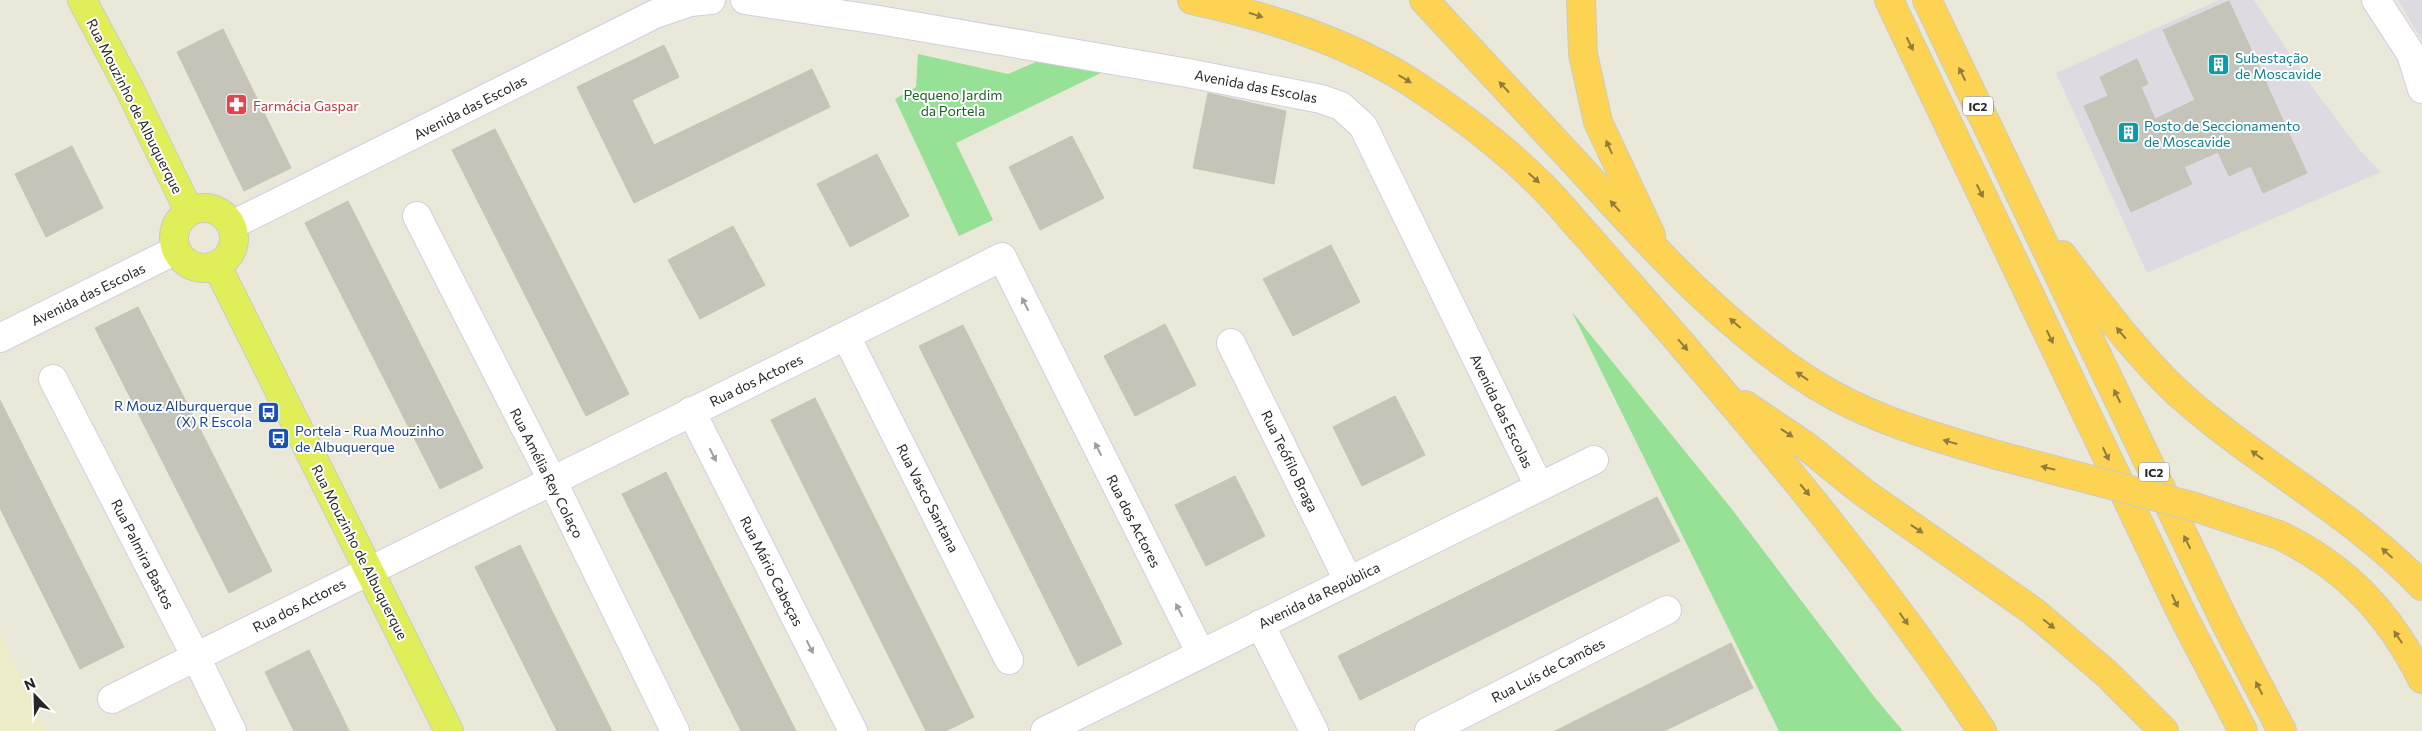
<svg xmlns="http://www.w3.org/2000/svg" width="2422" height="731" font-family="Commissioner,sans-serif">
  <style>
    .industrial { fill: #dfdae2 }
    .education { fill: #ececc8 }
    .green { fill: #96e195 }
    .building { fill: #c5c4b9; stroke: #c5c4b3 }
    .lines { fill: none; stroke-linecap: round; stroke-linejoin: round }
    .minor-casing { stroke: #d1cee1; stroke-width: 30 }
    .major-casing { stroke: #cbcbcb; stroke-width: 30 }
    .highway-casing { stroke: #cbcbcb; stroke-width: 30 }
    .minor { stroke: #fff; stroke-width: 28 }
    .major { stroke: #e0ee5a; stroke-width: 28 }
    .highway { stroke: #fcd352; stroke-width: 28 }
    .highway-bridge-casing { stroke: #cbcbcb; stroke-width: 30; stroke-linecap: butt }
    .highway-bridge { stroke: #fcd352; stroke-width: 28 }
    .oneway { fill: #927d3c }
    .oneway2 { fill: #9e9e9e }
    .labels { text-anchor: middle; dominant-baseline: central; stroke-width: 4; stroke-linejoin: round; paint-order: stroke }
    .shield { fill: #fff; stroke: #686868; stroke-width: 1 }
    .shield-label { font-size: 12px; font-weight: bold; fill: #272727 }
    .culture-label { font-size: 14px; fill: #0d838f; stroke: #fff; text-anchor: start }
    .street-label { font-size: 14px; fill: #272727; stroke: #fff }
    .park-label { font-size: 14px; fill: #1a6222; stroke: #fff }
    .health-label { font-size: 14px; fill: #be3a42; stroke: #fff; text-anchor: start }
    .transit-label { font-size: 14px; fill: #164399; stroke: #fff; text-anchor: end }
  </style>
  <rect width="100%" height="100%" fill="#eae8d9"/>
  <path class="industrial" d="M2219,0h35l54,81 50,67 23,24 -234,101 -91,-200z
    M2398,0h24v40z"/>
  <path class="education" d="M0,632l47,99h-47z"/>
  <path class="green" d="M918,54l90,20 28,-12 67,10 -147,71 37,77 -34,16 -64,-137 21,-12z
    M1572,312l159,196 145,191 27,32h-124z"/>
  <path class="building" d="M2229,1l78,172 -44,20 -12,-27 -22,10 -11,-24 -34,15 8,17 -61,28 -47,-106 24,-10 -8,-19 37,-18 11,25 -7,3 14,32 40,-19 -32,-70z
    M223,29l68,139 -47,23 -67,-139z
    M664,45l15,32 -47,23 22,45 158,-76 18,38 -196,96 -57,-116z
    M1208,93l78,18 -12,73 -81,-16z
    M495,129l134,265 -43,22 -134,-266z
    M1072,136l32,62 -64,32 -31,-63z
    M72,146l31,62 -57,29 -31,-63z
    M877,154l32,62 -59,31 -33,-63z
    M348,201l135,267 -43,21 -135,-266z
    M733,226l32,59 -65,34 -32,-59z
    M1331,245l29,57 -67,34 -30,-57z
    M138,307l134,264 -43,22 -134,-265z
    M1165,324l31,61 -61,31 -31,-60z
    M963,325l159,319 -44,22 -159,-320z
    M1395,396l30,59 -63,31 -29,-59z
    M815,398l159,319 -28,14h-20l-155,-311z
    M0,400l124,247 -44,22 -80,-161z
    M666,472l64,128 66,131h-55l-119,-237z
    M1235,476l30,60 -59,30 -31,-61z
    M1657,497l23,44 -320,159 -22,-44z
    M520,545l31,64 61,122h-55l-82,-164z
    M1731,643l22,45 -89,43h-109z
    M309,650l32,64 8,17h-55l-29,-59z"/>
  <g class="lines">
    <defs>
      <path id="minor" d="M745,0l134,20 309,53 133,26 20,7 22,20 176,360
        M2376,0l35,54 11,35
        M417,216l135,264 123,251
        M232,225l423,-211 35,-12 21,-2
        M846,336l163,324
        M0,338l176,-88
        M1231,343l117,237
        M53,379l143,278 36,74
        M691,411l162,320
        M1260,624l54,107
        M112,699c296,-149 595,-292 890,-442l199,397
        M1045,731l549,-271
        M1429,731l238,-121"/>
      <path id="major" d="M82,0l48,90 59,121
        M174 238a30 30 0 1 1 60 0a30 30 0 1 1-60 0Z
        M217,266l232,465"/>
      <path id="highway" d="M1192,0c75,16 151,40 217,81 46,30 92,64 131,103 17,16 32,36 48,53 34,39 69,78 102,117 104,121 204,244 292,377
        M1424,0c52,56 105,113 157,169 71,78 144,159 233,215 56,35 120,53 183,71
        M1581,0l2,54 15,68 53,113
        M1889,0l293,614 61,117
        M1927,0l299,624 56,107
        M2062,255c37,48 72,97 117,139 77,69 171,117 243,192
        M1745,405l61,41 57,46 170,119 74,63 57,57
        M2279,535c67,32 110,78 143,144"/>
    </defs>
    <use href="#minor" class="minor-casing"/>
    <use href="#major" class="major-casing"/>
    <use href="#highway" class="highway-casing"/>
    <use href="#minor" class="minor"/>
    <use href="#major" class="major"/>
    <use href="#highway" class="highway"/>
    <defs>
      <path id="highway-bridge" d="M1997,455l198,52 84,28"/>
    </defs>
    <use href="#highway-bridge" class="highway-bridge-casing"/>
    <use href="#highway-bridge" class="highway-bridge"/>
  </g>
  <defs><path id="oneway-solid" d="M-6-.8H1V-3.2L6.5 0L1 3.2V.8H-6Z" transform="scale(1.25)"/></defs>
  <g class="oneway">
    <use href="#oneway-solid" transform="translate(1256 15) rotate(17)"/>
    <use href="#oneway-solid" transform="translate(1910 44) rotate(64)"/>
    <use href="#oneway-solid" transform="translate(1962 74) rotate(-116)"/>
    <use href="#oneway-solid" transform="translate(1405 79) rotate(31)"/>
    <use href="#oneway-solid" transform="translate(1504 87) rotate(-133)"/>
    <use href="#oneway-solid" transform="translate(1609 147) rotate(-114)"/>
    <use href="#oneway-solid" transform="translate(1534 178) rotate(42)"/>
    <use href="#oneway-solid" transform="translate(1980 191) rotate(64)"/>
    <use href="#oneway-solid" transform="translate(1615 206) rotate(-132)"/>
    <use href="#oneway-solid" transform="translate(1735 323) rotate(-139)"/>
    <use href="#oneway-solid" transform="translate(2121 333) rotate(-130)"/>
    <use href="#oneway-solid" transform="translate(2050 337) rotate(64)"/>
    <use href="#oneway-solid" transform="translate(1683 345) rotate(49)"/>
    <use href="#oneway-solid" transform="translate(1802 376) rotate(-146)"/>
    <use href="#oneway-solid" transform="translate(2117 396) rotate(-116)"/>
    <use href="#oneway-solid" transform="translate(1787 433) rotate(34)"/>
    <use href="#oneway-solid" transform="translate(1950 442) rotate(-164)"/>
    <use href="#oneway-solid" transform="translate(2106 454) rotate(65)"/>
    <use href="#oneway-solid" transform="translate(2257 455) rotate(-144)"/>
    <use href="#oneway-solid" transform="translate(2048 468) rotate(-166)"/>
    <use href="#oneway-solid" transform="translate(1805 490) rotate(50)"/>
    <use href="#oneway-solid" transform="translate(1917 529) rotate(34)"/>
    <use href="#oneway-solid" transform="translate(2187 542) rotate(-116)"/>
    <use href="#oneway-solid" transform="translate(2387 553) rotate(-138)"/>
    <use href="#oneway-solid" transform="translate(2175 601) rotate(65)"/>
    <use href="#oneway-solid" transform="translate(1904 619) rotate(54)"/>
    <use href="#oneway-solid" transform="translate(2049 624) rotate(39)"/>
    <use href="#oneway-solid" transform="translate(2398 637) rotate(-124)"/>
    <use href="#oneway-solid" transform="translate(2259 688) rotate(-117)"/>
  </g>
  <g class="oneway2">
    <use href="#oneway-solid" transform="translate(1025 304) rotate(-117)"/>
    <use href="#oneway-solid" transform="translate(1098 449) rotate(-117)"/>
    <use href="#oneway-solid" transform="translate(713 455) rotate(63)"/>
    <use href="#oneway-solid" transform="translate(1179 610) rotate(-117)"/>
    <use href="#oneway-solid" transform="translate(810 647) rotate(63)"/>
  </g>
  <defs>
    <symbol id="building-square" viewBox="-11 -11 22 22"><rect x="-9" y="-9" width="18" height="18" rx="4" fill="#0f9aa8" stroke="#fff"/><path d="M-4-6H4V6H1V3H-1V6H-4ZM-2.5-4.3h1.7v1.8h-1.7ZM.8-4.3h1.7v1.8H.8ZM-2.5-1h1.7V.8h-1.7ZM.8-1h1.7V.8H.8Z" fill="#fff"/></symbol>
    <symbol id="pharmacy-square" viewBox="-11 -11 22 22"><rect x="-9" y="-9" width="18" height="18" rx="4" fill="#e0444e" stroke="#fff"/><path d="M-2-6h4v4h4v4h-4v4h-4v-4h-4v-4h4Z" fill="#fff"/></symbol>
    <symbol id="bus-square" viewBox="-11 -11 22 22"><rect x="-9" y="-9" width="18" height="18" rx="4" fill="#1a4fb4" stroke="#fff"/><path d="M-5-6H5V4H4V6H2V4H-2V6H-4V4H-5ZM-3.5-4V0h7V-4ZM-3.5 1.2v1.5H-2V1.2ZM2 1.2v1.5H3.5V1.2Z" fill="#fff"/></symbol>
  </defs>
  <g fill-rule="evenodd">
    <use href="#building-square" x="2206" y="52" width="25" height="25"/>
    <use href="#pharmacy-square" x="224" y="92" width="25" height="25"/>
    <use href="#building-square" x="2116" y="120" width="25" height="25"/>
    <use href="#bus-square" x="256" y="400" width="25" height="25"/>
    <use href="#bus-square" x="266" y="426" width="25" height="25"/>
  </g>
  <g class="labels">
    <g class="shield">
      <rect x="1963" y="96.5" width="30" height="19" rx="4"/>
      <rect x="2139" y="462.5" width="30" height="19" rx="4"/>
    </g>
    <g class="shield-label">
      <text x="1978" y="106">IC2</text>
      <text x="2154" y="472">IC2</text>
    </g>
    <g class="culture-label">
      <text x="2235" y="57">Subestação<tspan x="2235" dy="16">de Moscavide</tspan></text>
      <text x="2144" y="125">Posto de Seccionamento<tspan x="2144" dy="16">de Moscavide</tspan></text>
    </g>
    <g class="street-label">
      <text transform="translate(1256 86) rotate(11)">Avenida das Escolas</text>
      <text transform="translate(135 106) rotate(63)">Rua Mouzinho de Albuquerque</text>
      <text transform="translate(470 107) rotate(-27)">Avenida das Escolas</text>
      <text transform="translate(88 294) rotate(-26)">Avenida das Escolas</text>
      <text transform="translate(756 380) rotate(-26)">Rua dos Actores</text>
      <text transform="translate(1502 411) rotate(64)">Avenida das Escolas</text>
      <text transform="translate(1290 461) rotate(64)">Rua Teófilo Braga</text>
      <text transform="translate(547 473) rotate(63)">Rua Amélia Rey Colaço</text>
      <text transform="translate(928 498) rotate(63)">Rua Vasco Santana</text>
      <text transform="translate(1134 521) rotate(63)">Rua dos Actores</text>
      <text transform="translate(360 552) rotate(63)">Rua Mouzinho de Albuquerque</text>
      <text transform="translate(143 554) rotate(63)">Rua Palmira Bastos</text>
      <text transform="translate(772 571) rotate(63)">Rua Mário Cabeças</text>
      <text transform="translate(1319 595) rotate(-26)">Avenida da República</text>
      <text transform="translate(299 605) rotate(-27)">Rua dos Actores</text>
      <text transform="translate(1548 670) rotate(-27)">Rua Luís de Camões</text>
    </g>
    <g class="park-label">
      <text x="953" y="94">Pequeno Jardim<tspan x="953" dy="16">da Portela</tspan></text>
    </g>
    <g class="health-label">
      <text x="253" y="105">Farmácia Gaspar</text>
    </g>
    <g class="transit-label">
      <text x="252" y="405">R Mouz Alburquerque<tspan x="252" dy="16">(X) R Escola</tspan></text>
      <text x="295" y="430" text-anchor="start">Portela - Rua Mouzinho<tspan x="295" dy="16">de Albuquerque</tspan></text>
    </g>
  </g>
  <g transform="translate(35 696) rotate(337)" stroke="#ffffff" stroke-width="4" paint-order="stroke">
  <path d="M0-4L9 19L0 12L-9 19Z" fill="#272727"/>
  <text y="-8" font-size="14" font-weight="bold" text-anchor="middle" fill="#272727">N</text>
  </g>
</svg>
